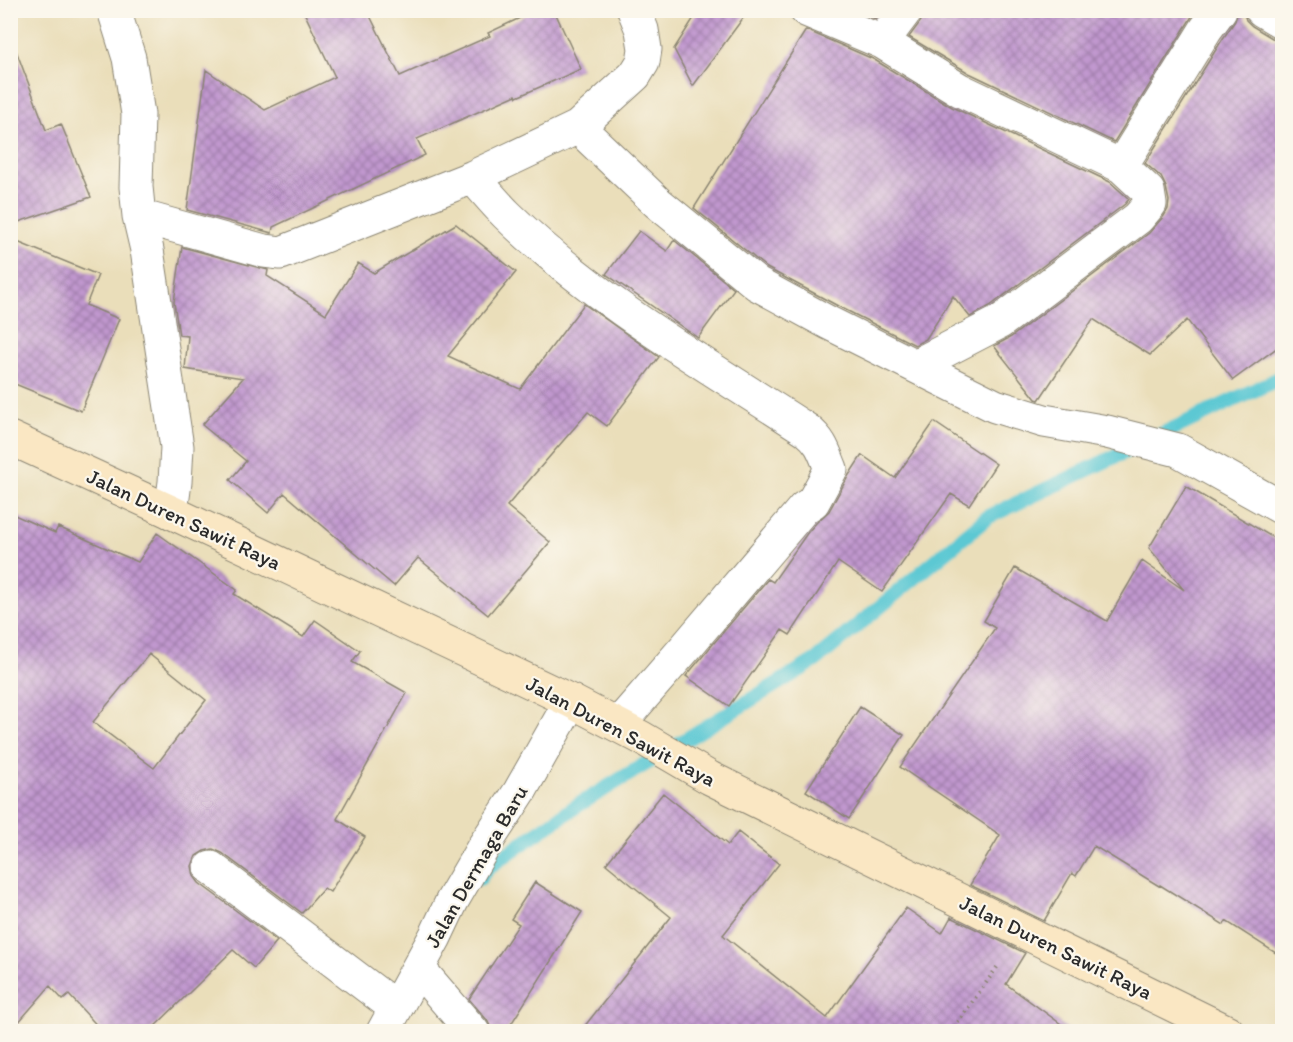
<svg xmlns="http://www.w3.org/2000/svg" width="1293" height="1042" font-family="Itim,sans-serif">
  <style>
    .lines { fill: none; stroke-linecap: round; stroke-linejoin: round }
    .stream { stroke: #5cc8d3; stroke-width: 15 }
    .building { fill: url(#building-cross-hatch); fill-rule: evenodd }
    .street-casing { stroke: #8a8472; stroke-width: 35 }
    .secondary-casing { stroke: #8a8472; stroke-width: 35 }
    .path { stroke: #8a8472; stroke-width: 4; stroke-dasharray: 1.5 4.5; stroke-linecap: butt }
    .street { stroke: #fff; stroke-width: 33 }
    .secondary { stroke: #fae7c3; stroke-width: 33 }
    .labels { text-anchor: middle; dominant-baseline: central; stroke-width: 4.5; stroke-linejoin: round; paint-order: stroke }
    .street-label { font-size: 21px; fill: #2b2b2b; stroke: #fbf7ec }
  </style>
  <defs>
    <pattern id="building-cross-hatch" width="8" height="8" patternUnits="userSpaceOnUse" patternTransform="scale(1.5)"><rect width="8" height="8" fill="#c198cf"/><path d="M0 0l8 8M0 8l8-8" fill="none" stroke="#9d7ca8"/></pattern>
  </defs>
  <rect width="100%" height="100%" fill="#fbf7ec"/>
  <filter id="ink" filterUnits="userSpaceOnUse"><feTurbulence type="fractalNoise" baseFrequency=".0167" numOctaves="2"/><feDisplacementMap in="SourceGraphic" scale="12" xChannelSelector="R" yChannelSelector="G"/><feConvolveMatrix kernelMatrix="1 2 1 2 8 2 1 2 1" color-interpolation-filters="sRGB"/></filter>
  <filter id="wash" filterUnits="userSpaceOnUse"><feTurbulence type="fractalNoise" baseFrequency=".008" numOctaves="4" result="noise"/><feDisplacementMap in="SourceGraphic" scale="24" xChannelSelector="R" yChannelSelector="G"/><feGaussianBlur stdDeviation="1.35" result="paint"/><feColorMatrix in="noise" values="0 0 0 0 0 0 0 0 0 0 0 0 0 0 0 0 0 1.4 0 .05"/><feComposite in="paint" operator="in"/></filter>
  <g filter="url(#wash)">
    <rect width="100%" height="100%" fill="#eadeba"/>
    <g class="lines">
      <path class="stream" d="M480,878l7,-10 88,-61 241,-147 172,-143 294,-140"/>
    </g>
    <g id="blocks">
      <path class="building" d="M303,10h64l33,66 90,-40 -2,-3 49,-23h17l27,59 -64,28 -1,-2 -99,44 8,16 -152,72 -1,6 -85,-23 19,-140 59,40 70,-33z
        M699,10h50l-56,76 -19,-37z
        M856,10h26l-6,9z
        M924,10h272l-82,132 -145,-69 -60,-36 12,-16z
        M1238,10h5l3,10 6,6 20,12 10,3v303l-49,36 -46,-60 -37,35 -57,-36 -54,81 -3,-1 -42,-53 17,-9 138,-104 15,-17 4,-7 1,-8 -3,-14 -5,-10 -16,-14 77,-123 13,-19z
        M806,30l67,29 79,48 158,75 19,17 -4,5 -135,102 -20,11 -17,-21 -27,43 -11,6 -77,-39 -71,-38 -73,-60z
        M14,45l32,85 15,-6 30,73 -81,28v-179z
        M456,224l60,48 -68,84 72,33 64,-85 75,53 -52,69 -19,-14 -81,94 43,36 -62,73 -70,-57 -24,28 -110,-93 -16,20 -38,-33 16,-19 -44,-36 41,-47 -58,-9 3,-33 -9,-1 -5,-33 8,-55 86,23 -1,6 59,38 32,-51 16,10z
        M639,231l28,20 7,-11 60,49 -36,49 -92,-64z
        M10,239l88,36 -12,30 33,14 -38,92 -71,-29z
        M934,422l62,42 -27,41 -18,-11 -69,98 -44,-30 -48,73 -8,-5 -53,76 -43,-30 82,-97 5,3 35,-50 9,-10 12,-11 20,-36 13,-20 33,23z
        M1186,486l96,57v414l-56,-36 -2,4 -64,-40 -1,1 -65,-40 -18,30 -4,-3 -28,48 -74,-36 30,-50 -100,-68 95,-139 -11,-7 31,-53 92,53 35,-60 42,29 -35,-42z
        M10,513l45,20 3,-6 80,35 19,-29 80,57 -3,4 69,43 12,-17 45,31 -8,11 55,31 -70,126 28,18 -35,55 -6,-4 -22,25 -80,-60 -9,-4 -9,2 -8,5 -4,10 2,10 5,7 78,58 -23,27 -21,-18 -84,82h-46l-34,-37 -6,5 -13,-14 -40,46zM149,654l57,46 -52,68 -61,-46z
        M860,707l44,28 -55,84 -43,-28z
        M663,793l65,52 10,-13 41,32 -56,71 104,83 79,-110 36,25 9,-16 74,36 -19,31 66,48h-492l91,-115 -65,-53z
        M535,882l47,30 -76,120h-15v-4l-4,-8 -18,-21 50,-75 -8,-5z"/>
    </g>
  </g>
  <g filter="url(#ink)">
    <use href="#blocks" fill-opacity="0" stroke="#8a8472" stroke-width="1.5"/>
    <g class="lines">
      <defs>
        <path id="street" d="M114,10l15,48 9,56 -2,73 3,29 8,34 30,197 -2,35 -4,30
          M806,10l76,32 78,48 161,76 27,25 2,13 -12,14 -138,104 -85,44
          M1262,10l20,12
          M882,42l24,-32
          M578,127l80,76 99,81 72,39 166,83 49,15 63,11 71,18 104,58
          M1121,166l85,-137 14,-19
          M473,177c11,13 22,26 34,38 88,86 197,148 300,215 15,12 17,22 24,39l-18,33 -9,6 -118,139 -68,78
          M139,216l125,35 17,2 192,-76 105,-50 57,-52 8,-13 2,-13 -3,-19 -8,-20
          M211,868l185,140
          M418,968l55,64
          M383,1032l52,-95 17,-36 32,-55 36,-55 51,-90"/>
        <path id="secondary" d="M10,438l161,74 400,189 71,37 68,40 518,254"/>
      </defs>
      <use href="#street" class="street-casing"/>
      <use href="#secondary" class="secondary-casing"/>
      <path class="path" d="M951,1032l47,-66"/>
      <use href="#street" class="street"/>
      <use href="#secondary" class="secondary"/>
    </g>
  </g>
  <g class="labels">
    <g class="street-label">
      <text transform="translate(184 519) rotate(25)">Jalan Duren Sawit Raya</text>
      <text transform="translate(621 731) rotate(28)">Jalan Duren Sawit Raya</text>
      <text transform="translate(476 866) rotate(-60)">Jalan Dermaga Baru</text>
      <text transform="translate(1056 947) rotate(26)">Jalan Duren Sawit Raya</text>
    </g>
  </g>
  <rect width="1293" height="1042" fill="none" stroke="#fbf7ec" stroke-width="36"/>
</svg>
